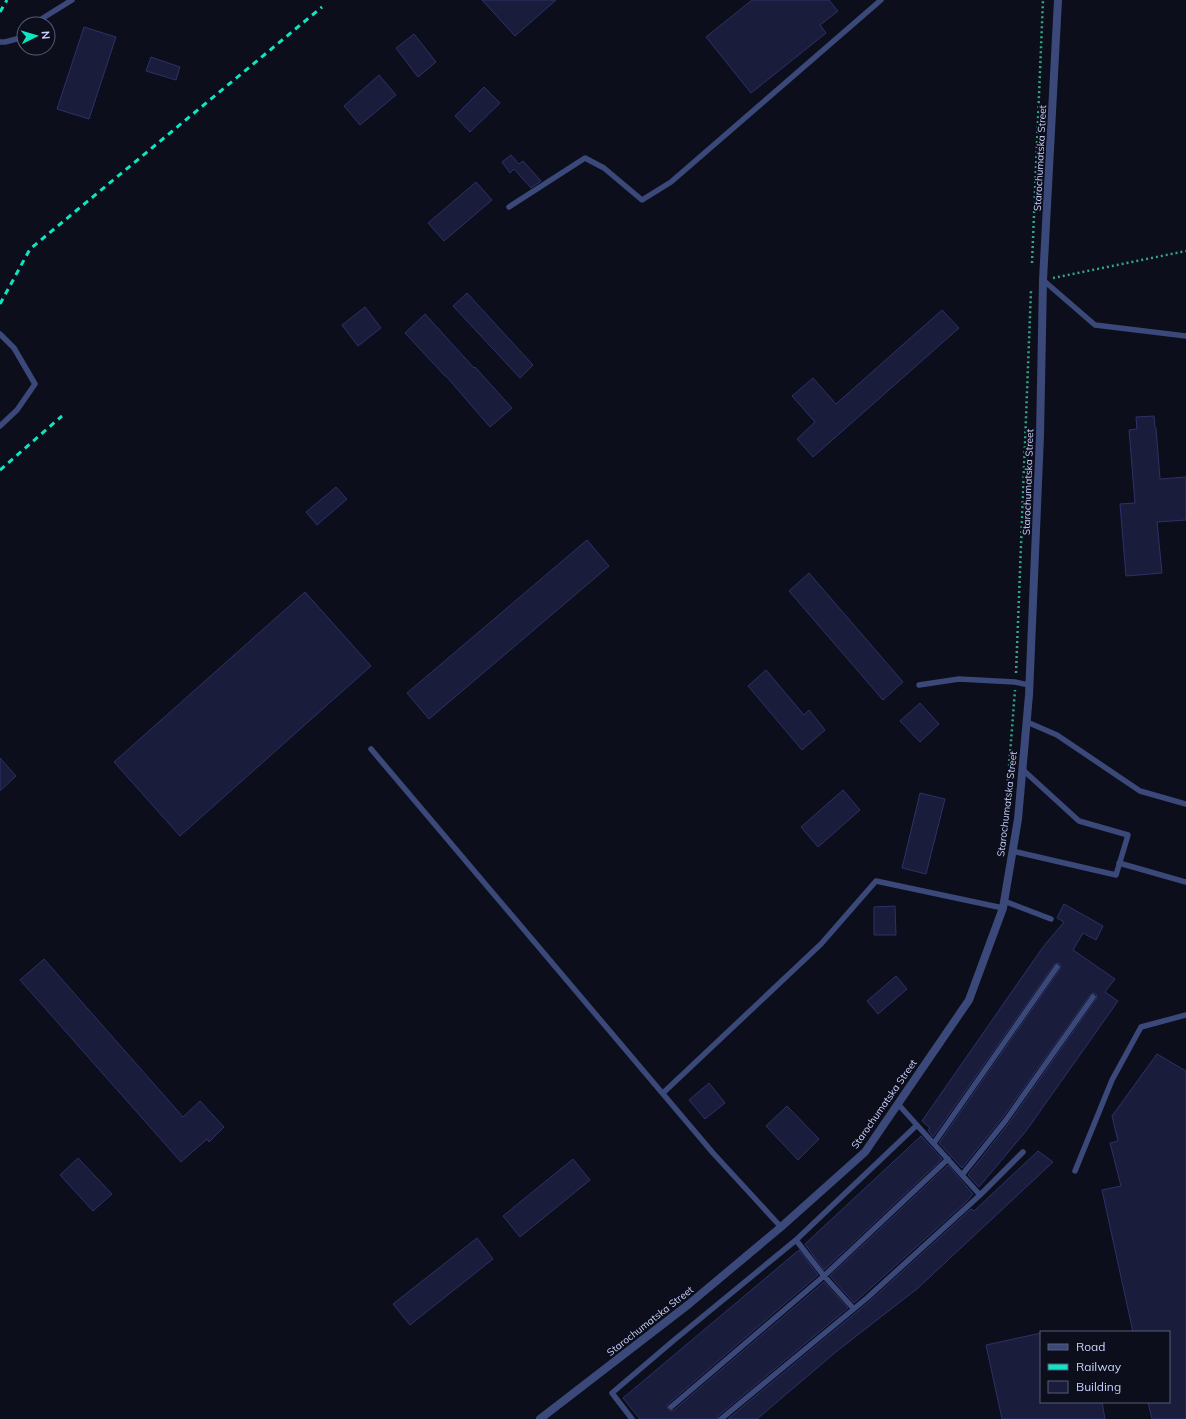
<svg xmlns="http://www.w3.org/2000/svg" width="1186" height="1419" font-family="Mulish,sans-serif">
  <style>
    .building { fill: #1a1c3c; stroke: #2d3167 }
    .lines { fill: none; stroke-linecap: round; stroke-linejoin: round }
    .path { stroke: #33a781; stroke-width: 2.5; stroke-dasharray: 2 3; stroke-linecap: butt }
    .service { stroke: #3a4979; stroke-width: 5.5 }
    .minor { stroke: #3a4979; stroke-width: 8 }
    .rail { stroke: #0de6c0; stroke-width: 3; stroke-dasharray: 6 5; stroke-linecap: butt }
    .labels { text-anchor: middle; dominant-baseline: central; stroke-width: 3.5; stroke-linejoin: round; paint-order: stroke }
    .street-label { font-size: 10px; fill: #cad2fc; stroke: #0c0e1c }
  </style>
  <rect width="100%" height="100%" fill="#0c0e1c"/>
  <path class="building" d="M482,0h74l-41,36z
    M752,0h77l9,11 -18,14 6,8 -75,60 -45,-56z
    M84,27l32,10 -27,82 -32,-10z
    M414,34l22,28 -18,15 -22,-29z
    M151,57l29,10 -4,13 -30,-9z
    M379,75l17,20 -36,30 -16,-19z
    M484,87l16,16 -30,29 -15,-16z
    M511,155l8,9 4,-3 18,20 -10,7 -17,-19 -4,4 -8,-11z
    M476,182l16,18 -48,41 -16,-18z
    M467,293l66,72 -13,13 -67,-72z
    M365,307l16,21 -23,18 -16,-21z
    M942,310l17,18 -146,129 -16,-18 18,-17 -23,-26 21,-18 23,26z
    M425,314l49,54 1,-1 37,41 -22,19 -44,-51h-1l-40,-43z
    M1154,416l1,12h1l4,51 26,-2v43l-29,2 5,51 -36,3 -6,-72 15,-1 -6,-73 8,-1 -1,-12z
    M336,487l11,12 -30,26 -11,-13z
    M587,540l22,26 -180,153 -22,-26z
    M809,573l94,109 -20,18 -94,-109z
    M305,592l66,74 -191,170 -66,-74z
    M766,670l38,45 5,-5 16,20 -23,20 -54,-64z
    M920,703l19,21 -19,18 -20,-21z
    M0,758l16,18 -16,15z
    M843,790l17,20 -42,37 -17,-20z
    M920,793l25,6 -19,75 -24,-6z
    M1064,904l39,22 -7,14 -13,-7 -10,17 42,29 -10,13 13,9 -92,130 -47,56 -11,-12 41,-52 87,-124 1,-2 -1,-3 -3,-1 -3,2 -87,122 -41,51 -23,-25 121,-174 1,-2 -1,-3 -3,-1 -3,2 -121,172 -5,-7 2,-2 -8,-7 121,-174 21,-25 -7,-4z
    M895,906l1,29h-22v-28z
    M44,959l139,158 17,-16 24,26 -15,15 -2,-3 -26,23 -161,-182z
    M896,976l11,13 -29,25 -11,-13z
    M1157,1054l29,17v348h-34l-4,-17h21v-70h-36l-31,-142 19,-4 -11,-43 8,-2 -6,-25z
    M709,1083l16,20 -20,16 -16,-19z
    M787,1106l32,33 -21,21 -32,-34z
    M921,1136l21,23 -118,111 -19,-26z
    M1038,1151l15,11 -135,126 -81,63 -80,68h-29l142,-118 101,-92 3,2z
    M78,1158l34,36 -19,17 -33,-36z
    M573,1159l17,21 -70,57 -17,-21z
    M948,1165l25,29 -7,8 -112,101 -24,-27z
    M477,1238l16,21 -83,66 -17,-21z
    M799,1250l19,25 -150,129 -1,2 1,3 2,2 4,-1 150,-128 24,26 -130,108 -1,3h-77l-17,-21z
    M1041,1333v69h61l3,17h-103l-16,-74z"/>
  <g class="lines">
    <path class="path" d="M1032,263l11,-263
      M1053,278l133,-27
      M1016,673l15,-383
      M1004,831l11,-141"/>
    <path class="service" d="M37,24l6,-6 29,-18
      M0,42h5l19,-5
      M509,207l76,-49 19,10 38,32 29,-18 210,-182
      M1043,280l52,45 91,11
      M0,334l14,14 21,36 -18,26 -17,16
      M919,685l40,-6 56,3 14,3
      M1027,722l30,13 83,56 46,13
      M371,749l342,404 68,74
      M1012,851l104,24 12,-40 -49,-14 -57,-52
      M1119,863l67,19
      M1004,901l47,18
      M663,1093l158,-149 55,-63 127,27
      M898,1104l82,91
      M934,1143l123,-176
      M1075,1171l37,-91 29,-53 45,-12
      M962,1175l44,-55 87,-123
      M796,1240l28,36 29,32
      M671,1407l153,-131 124,-117
      M632,1419l-20,-26 61,-52 123,-101 121,-115
      M721,1419l146,-121 113,-103 43,-43"/>
    <path class="minor" d="M540,1419l149,-115 92,-77 84,-75 104,-152 34,-92 15,-89 11,-124 11,-259 3,-156 15,-280"/>
    <path class="rail" d="M0,12l7,-12
      M0,304l30,-55 292,-242
      M0,470l62,-54"/>
  </g>
  <g class="labels">
    <g class="street-label">
      <text transform="translate(1040 158) rotate(-87)">Starochumatska Street</text>
      <text transform="translate(1028 482) rotate(-88)">Starochumatska Street</text>
      <text transform="translate(1007 804) rotate(-83)">Starochumatska Street</text>
      <text transform="translate(884 1104) rotate(-55)">Starochumatska Street</text>
      <text transform="translate(650 1321) rotate(-38)">Starochumatska Street</text>
    </g>
  </g>
  <rect x="1040" y="1331" width="130" height="72" fill="#0c0e1c" stroke="#585c76"/>
  <rect x="1048" y="1344" width="20" height="6" fill="#3a4979" stroke="#585c76"/>
  <text x="1076" y="1351" font-size="12" fill="#cad2fc">Road</text>
  <rect x="1048" y="1364" width="20" height="6" fill="#0de6c0" stroke="#585c76"/>
  <text x="1076" y="1371" font-size="12" fill="#cad2fc">Railway</text>
  <rect x="1048" y="1381" width="20" height="12" fill="#1a1c3c" stroke="#585c76"/>
  <text x="1076" y="1391" font-size="12" fill="#cad2fc">Building</text>
  <g transform="translate(36 36) rotate(85)"><circle r="19" fill="#0c0e1c" stroke="#585c76"/>
  <path d="M0-3L7 15L0 10L-7 15Z" fill="#0de6c0"/>
  <text y="-6" font-size="11" font-weight="bold" text-anchor="middle" fill="#cad2fc">N</text>
  </g>
</svg>
